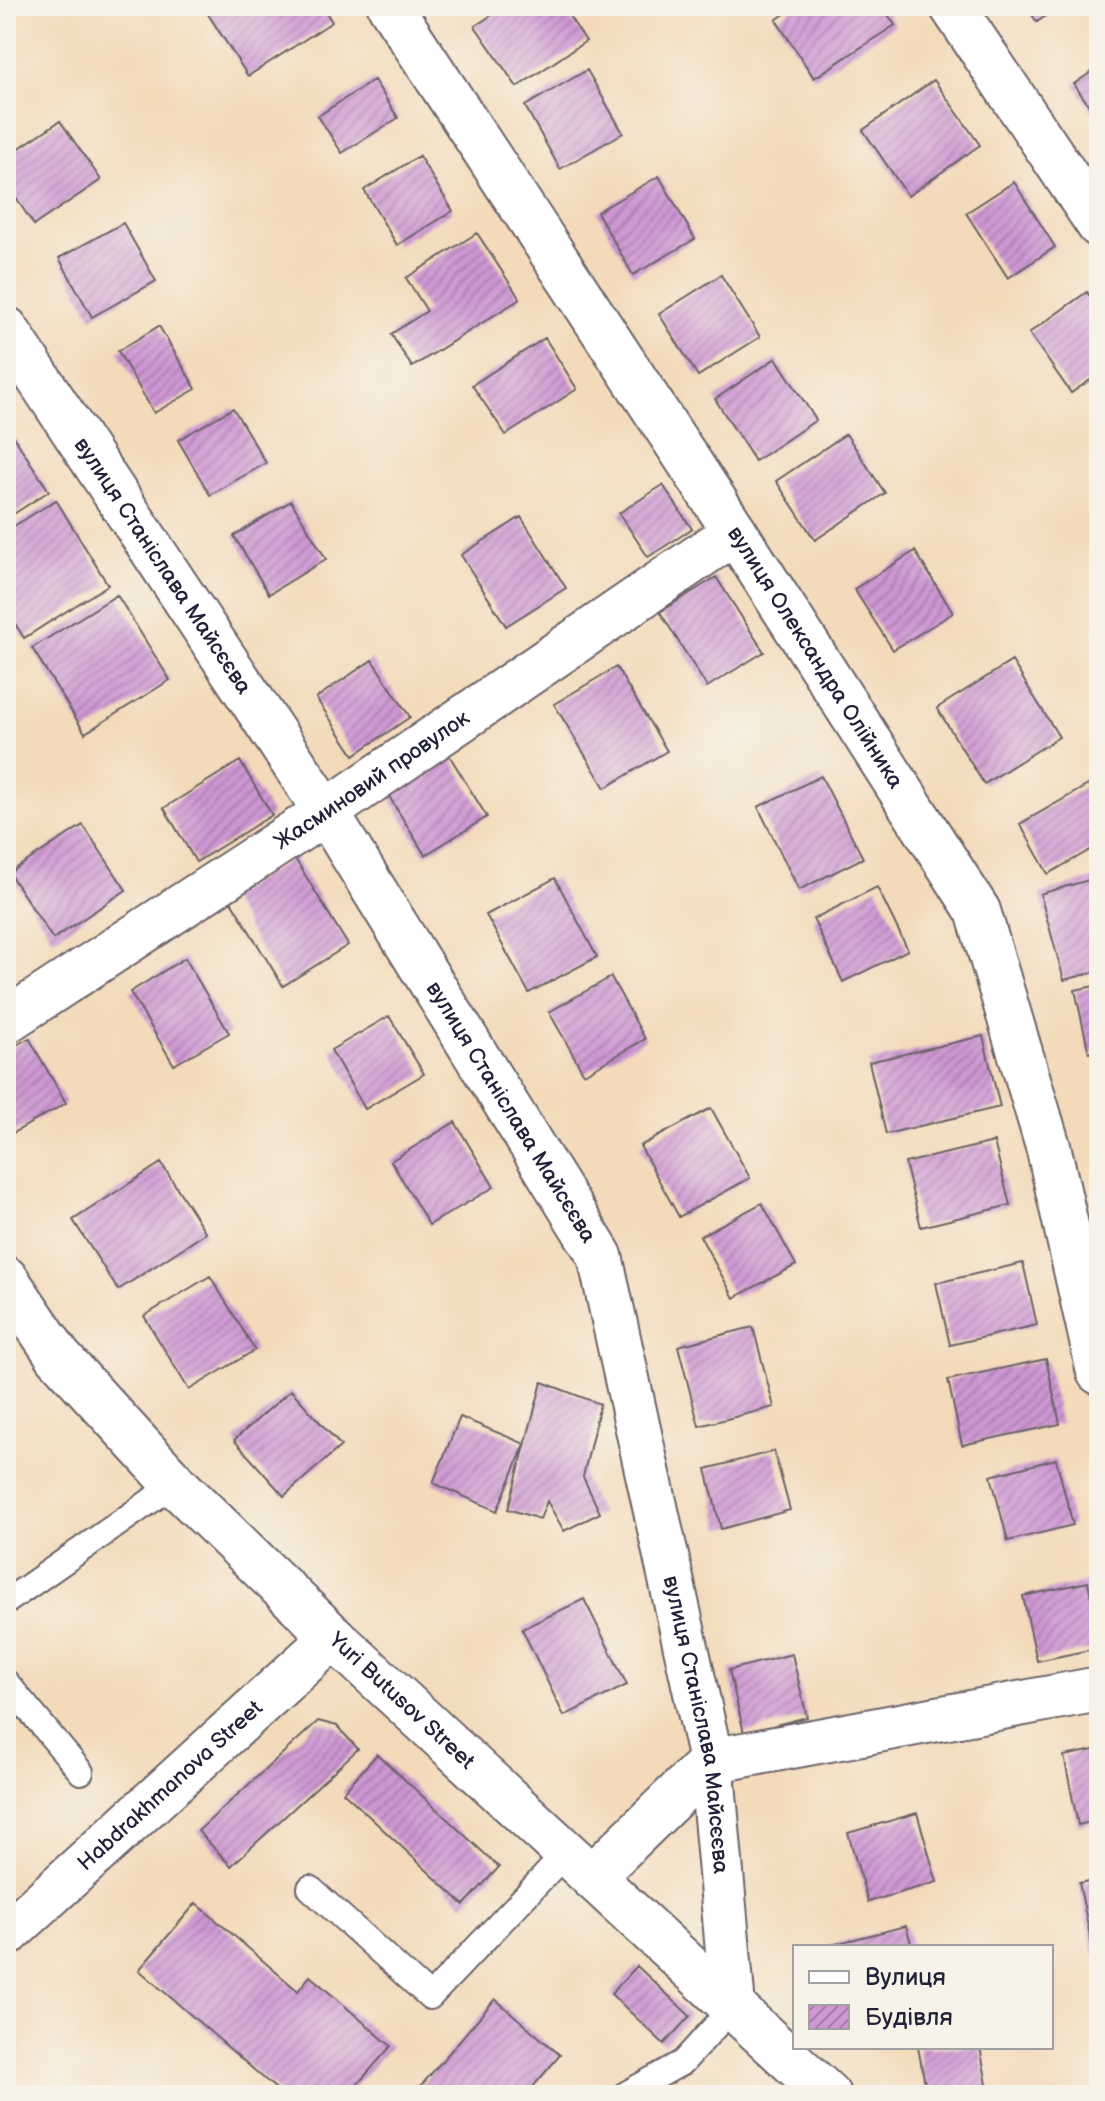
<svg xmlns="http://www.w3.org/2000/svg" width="1105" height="2101" font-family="'Balsamiq Sans',sans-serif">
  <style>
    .building { fill: url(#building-hatch) }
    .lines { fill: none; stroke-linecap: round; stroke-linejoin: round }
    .service-casing { stroke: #6b6267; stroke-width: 28 }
    .minor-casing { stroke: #6b6267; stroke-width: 48 }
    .tertiary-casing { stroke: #6b6267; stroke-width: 48 }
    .service { stroke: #fff; stroke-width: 24 }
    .minor { stroke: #fff; stroke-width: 44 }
    .tertiary { stroke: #fff; stroke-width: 44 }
    .labels { text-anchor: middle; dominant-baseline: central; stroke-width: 7; stroke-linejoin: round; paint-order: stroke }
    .street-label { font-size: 22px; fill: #22223b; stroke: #f7f3e8 }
  </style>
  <defs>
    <pattern id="building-hatch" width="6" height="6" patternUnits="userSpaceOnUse" patternTransform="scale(2)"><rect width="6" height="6" fill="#ce97d3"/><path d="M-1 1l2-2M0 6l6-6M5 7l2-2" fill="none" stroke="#a77bac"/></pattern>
  </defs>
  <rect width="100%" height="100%" fill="#f7f3e8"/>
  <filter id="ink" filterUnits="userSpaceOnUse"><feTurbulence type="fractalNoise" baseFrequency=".0125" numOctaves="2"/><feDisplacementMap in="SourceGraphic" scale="16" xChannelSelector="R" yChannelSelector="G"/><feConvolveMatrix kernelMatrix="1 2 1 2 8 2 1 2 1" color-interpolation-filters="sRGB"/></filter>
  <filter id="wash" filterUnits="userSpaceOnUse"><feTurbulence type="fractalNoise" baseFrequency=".006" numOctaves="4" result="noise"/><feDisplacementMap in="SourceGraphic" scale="32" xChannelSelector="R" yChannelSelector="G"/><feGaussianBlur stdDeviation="1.8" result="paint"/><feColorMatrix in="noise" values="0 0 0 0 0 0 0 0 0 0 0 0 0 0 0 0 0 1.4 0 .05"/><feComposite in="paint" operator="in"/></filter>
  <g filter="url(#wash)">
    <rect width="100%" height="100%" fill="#f3daba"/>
    <g id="blocks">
      <path class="building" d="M214,6h108l10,16 -84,54 -42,-65z
        M506,6h56l24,35 -69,46 -42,-61z
        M796,6h86l13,19 -81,53 -38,-58z
        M1026,6h34l-23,16z
        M1099,67v53l-25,-36z
        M587,70l36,63 -63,36 -35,-63z
        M374,80l24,38 -56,35 -24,-37z
        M934,80l46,65 -72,51 -45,-66z
        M60,121l41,59 -67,45 -28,-42v-26z
        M419,156l34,55 -56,34 -33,-55z
        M659,176l36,63 -62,36 -36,-63z
        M1014,182l41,65 -47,31 -42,-65z
        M123,223l33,58 -64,36 -33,-59z
        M477,233l43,66 -108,68 -21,-33 36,-23 -21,-33z
        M721,275l39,62 -62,39 -39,-62z
        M1087,292l12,17v65l-28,19 -42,-60z
        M159,326l37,63 -42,24 -36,-62z
        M545,338l32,51 -71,46 -34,-50z
        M776,358l40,62 -61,41 -40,-62z
        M233,408l33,55 -56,32 -32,-55z
        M6,425l43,66 -43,28z
        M846,434l39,59 -70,47 -39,-59z
        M663,485l29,44 -44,28 -29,-44z
        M56,500l52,85 -84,53 -18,-29v-78z
        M291,501l35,58 -57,35 -35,-58z
        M521,517l45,71 -60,38 -45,-71z
        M915,551l38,62 -60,37 -39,-61z
        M716,577l48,75 -57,35 -47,-75z
        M117,595l53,85 -85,53 -53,-85z
        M372,660l38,57 -56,38 -38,-57z
        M1012,661l47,76 -75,47 -47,-76z
        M616,667l51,84 -62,37 -51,-84z
        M449,755l38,62 -62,38 -38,-62z
        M240,761l32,54 -76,47 -32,-54z
        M821,776l42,82 -64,32 -41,-83z
        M1095,781l4,6v58l-51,29 -28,-50z
        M83,825l43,65 -73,49 -44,-66z
        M294,857l54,88 -65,41 -54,-88z
        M1099,877v94l-35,9 -24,-86z
        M555,878l42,79 -68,36 -43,-78z
        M877,887l31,63 -65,32 -30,-63z
        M185,958l44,75 -55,32 -44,-73z
        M611,977l34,62 -61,35 -35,-62z
        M1099,985v66l-10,2 -14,-63z
        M389,1016l35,58 -59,35 -34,-59z
        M983,1036l17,71 -114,27 -17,-72z
        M29,1038l37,65 -60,34v-86z
        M711,1108l39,70 -71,39 -39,-71z
        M455,1122l39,65 -65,38 -38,-64z
        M994,1142l16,63 -89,22 -16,-64z
        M161,1163l45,70 -88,57 -45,-70z
        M762,1203l34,62 -62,33 -34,-62z
        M1023,1263l14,62 -87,20 -14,-62z
        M210,1276l45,74 -66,40 -45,-74z
        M753,1327l21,80 -75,19 -21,-80z
        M1046,1359l14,65 -98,21 -14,-65z
        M542,1382l58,22 -17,73 17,36 -36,18 -17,-30 -7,18 -32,-10z
        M291,1390l50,56 -57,50 -50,-56z
        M460,1417l65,27 -28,67 -64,-28z
        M774,1451l16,59 -69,19 -15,-60z
        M1056,1459l17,66 -65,16 -17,-65z
        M1088,1582l11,52v14l-62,13 -14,-65z
        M584,1599l43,86 -63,31 -42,-87z
        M792,1654l15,63 -63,16 -15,-63z
        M318,1721l19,5 21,23 -127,117 -33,-35z
        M1099,1749v71l-21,5 -14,-69z
        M377,1754l122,113 -35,38 -121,-113z
        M917,1813l20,69 -69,20 -20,-69z
        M1099,1879v74l-5,2 -15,-72z
        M196,1903l102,88 12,-15 81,70 -43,49h-65l-144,-125z
        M906,1926l6,21h-85v-1z
        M637,1966l53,50 -26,28 -53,-50z
        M495,1999l65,56 -34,40h-113z
        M918,2047h62l9,48h-62z"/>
    </g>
  </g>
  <g filter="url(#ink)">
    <use href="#blocks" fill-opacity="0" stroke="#6b6267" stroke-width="2"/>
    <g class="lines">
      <defs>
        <path id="service" d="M6,1602l169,-118
          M6,1682l75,90
          M310,1888l120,109 136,-144
          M624,2095l59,-33 50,-55"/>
        <g id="minor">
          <path id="s1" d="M390,6l345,526 243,379 71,239 50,222"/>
          <path d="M952,6l147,219"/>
          <path id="s2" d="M6,329l320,483 274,444 111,505 22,246"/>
          <path id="s3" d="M6,1021l320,-209 409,-280"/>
          <path d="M592,1877l119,-116 388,-72"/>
          <path id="s4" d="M6,1935l327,-298"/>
        </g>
        <g id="tertiary">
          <path id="s5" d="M6,1279l52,77 117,128 158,153 495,458"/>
        </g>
      </defs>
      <use href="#service" class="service-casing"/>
      <use href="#minor" class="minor-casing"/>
      <use href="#tertiary" class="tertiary-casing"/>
      <use href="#service" class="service"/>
      <use href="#minor" class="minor"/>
      <use href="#tertiary" class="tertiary"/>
    </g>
  </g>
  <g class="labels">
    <g class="street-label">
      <text stroke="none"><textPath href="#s2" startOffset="284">вулиця Станіслава Майсєєва</textPath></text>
      <text stroke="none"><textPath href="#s1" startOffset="778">вулиця Олександра Олійника</textPath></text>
      <text stroke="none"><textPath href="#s3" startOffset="438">Жасминовий провулок</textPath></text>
      <text stroke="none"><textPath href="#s2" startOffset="932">вулиця Станіслава Майсєєва</textPath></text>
      <text stroke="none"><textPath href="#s5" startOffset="580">Yuri Butusov Street</textPath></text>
      <text stroke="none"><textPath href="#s2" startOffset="1580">вулиця Станіслава Майсєєва</textPath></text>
      <text stroke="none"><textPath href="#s4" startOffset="222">Habdrakhmanova Street</textPath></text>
    </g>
  </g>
  <rect width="1105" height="2101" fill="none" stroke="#f7f3e8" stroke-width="32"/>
  <rect x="793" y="1945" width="260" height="104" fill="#f7f3e8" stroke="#a29fa3" stroke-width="2"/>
  <rect x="809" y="1971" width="40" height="12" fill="#ffffff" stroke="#a29fa3" stroke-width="2"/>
  <text x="865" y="1985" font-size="24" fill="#22223b">Вулиця</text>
  <rect x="809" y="2005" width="40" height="24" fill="url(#building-hatch)" stroke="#a29fa3" stroke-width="2"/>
  <text x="865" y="2025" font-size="24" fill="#22223b">Будівля</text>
</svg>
